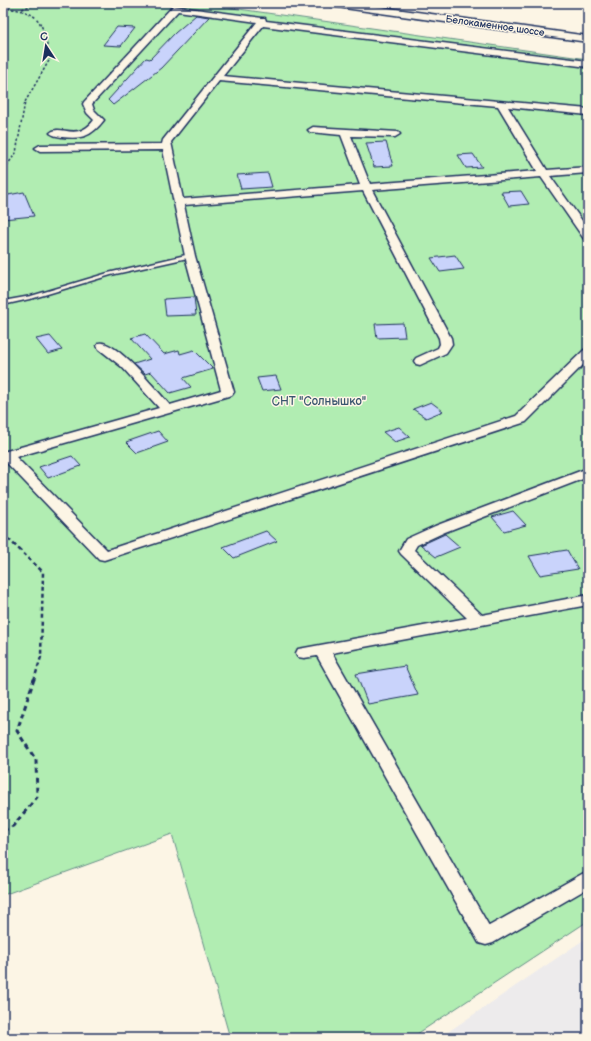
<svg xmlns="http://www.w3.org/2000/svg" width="591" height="1041" font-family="'Balsamiq Sans',sans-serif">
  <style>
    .built { fill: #edebec }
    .green { fill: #b1edb2; stroke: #668e88 }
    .building { fill: #c9d3fb; stroke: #1b2f5e }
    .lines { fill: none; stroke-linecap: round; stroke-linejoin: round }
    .service-casing { stroke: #1b2f5e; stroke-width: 3 }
    .minor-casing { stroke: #1b2f5e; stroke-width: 3 }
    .secondary-casing { stroke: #1b2f5e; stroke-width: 3 }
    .path-far2 { stroke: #1b2f5e; stroke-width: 1.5; stroke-dasharray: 2.5 2; stroke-linecap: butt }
    .path-far1 { stroke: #1b2f5e; stroke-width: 2.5; stroke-dasharray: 4 3; stroke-linecap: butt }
    .path { stroke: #1b2f5e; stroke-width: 3; stroke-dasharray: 5 4; stroke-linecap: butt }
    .service { fill: #fcf5e5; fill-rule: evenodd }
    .minor { fill: #fcf5e5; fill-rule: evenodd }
    .secondary { fill: #fcf5e5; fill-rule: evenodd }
    .labels { text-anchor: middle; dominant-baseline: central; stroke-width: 3; stroke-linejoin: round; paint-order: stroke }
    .far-street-label { font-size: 10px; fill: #1b2f5e; stroke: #fcf5e5 }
    .park-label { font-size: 12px; fill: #39556f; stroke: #fcf5e5 }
  </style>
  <rect width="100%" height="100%" fill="#fcf5e5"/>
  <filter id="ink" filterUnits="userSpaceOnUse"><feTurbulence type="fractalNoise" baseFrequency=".025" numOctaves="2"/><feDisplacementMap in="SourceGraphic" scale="8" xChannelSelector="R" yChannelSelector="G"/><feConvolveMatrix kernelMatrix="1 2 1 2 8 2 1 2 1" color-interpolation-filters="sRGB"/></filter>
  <g filter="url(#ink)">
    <path class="built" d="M588,937v101h-149z"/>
    <path class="green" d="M3,3h194l391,56v862l-177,117h-181l-58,-204 -169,61z"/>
    <path class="building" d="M196,15l13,2 -48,51 -48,37 -5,-5 38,-42 4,1 25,-26z
      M117,27l18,1 -14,18 -18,-1z
      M386,142l7,24 -19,1 -8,-24z
      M473,154l9,13 -16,1 -8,-13z
      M268,173l4,14 -31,2 -4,-14z
      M521,191l8,13 -20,2 -8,-14z
      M24,192l10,24 -31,3v-23z
      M455,255l9,14 -24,3 -9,-14z
      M194,297l2,18 -30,1 -2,-17z
      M403,323l2,14 -28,1 -2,-14z
      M145,334l19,20 15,-4 1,4 14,-4 19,19 -30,9 8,9 -21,6 -19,-21 -6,2 -11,-10 16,-5 -19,-21z
      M50,336l12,14 -14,4 -12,-15z
      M276,376l5,13 -19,2 -5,-13z
      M431,402l12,9 -17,7 -13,-9z
      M399,427l11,10 -15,5 -12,-10z
      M158,431l10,11 -31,11 -11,-11z
      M72,456l9,10 -33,12 -9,-11z
      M513,511l13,14 -22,6 -12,-14z
      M266,531l11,10 -43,17 -11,-11z
      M445,534l15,13 -24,10 -15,-12z
      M567,550l11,19 -38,6 -11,-19z
      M405,666l13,29 -50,9 -12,-30z"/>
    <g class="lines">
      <defs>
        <path id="service" d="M190,254l2,1v2l-81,18 -77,23 -31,7v-4l28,-5 77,-23z"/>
        <path id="minor" d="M173,6l89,12h3l1,3 322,40v6l-325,-41 -40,50 365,33v6l-80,-8 39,63 41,-3v6l-38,3 38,53v11l-4,-1 -43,-62 -169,13 79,148 1,6 -6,9 -26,12 -4,-1 -2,-3 2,-3 22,-10 2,-4 -1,-6 -76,-147 -179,14 11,51 39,136 -2,3 -216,62 91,93 409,-134 68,-66 4,-1v11l-62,62 -422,138 -5,-1 -96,-100v-7l156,-44 -37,-41 -23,-18 -2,-3 2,-3c16,-4 59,49 71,62l51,-15 -36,-134 -22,-106 -123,1 -5,-3 5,-3 122,-1 1,-4 94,-118 -79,-11 -86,93 2,6 10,10c-13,17 -22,19 -42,17 -5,-1 -8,-1 -12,-4 10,-10 27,10 44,-13l-7,-7 -4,-9 1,-2zM219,81l279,25 39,65 -167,13 -19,-48 44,1 5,-3 -2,-2 -85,-5 -5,3 2,2 31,3 19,50 -177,14 -12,-57z
          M588,468v9l-143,55 -28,13 -3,5 68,65 106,-20v10l-256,48 157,273 93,-52 6,-2v16l-95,55 -7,2 -7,-2 -162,-287 -13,2 -6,-1 -2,-4 2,-4 6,-1 163,-30 -66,-64 -2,-3 7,-12 29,-13z"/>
        <path id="secondary" d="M325,3h28l235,33v6l-258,-36z"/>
      </defs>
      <use href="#service" class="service-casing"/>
      <use href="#minor" class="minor-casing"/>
      <use href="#secondary" class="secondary-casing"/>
      <path class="path-far2" d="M3,8c41,3 39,16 47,51l-25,43 -9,51 -11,15h-2
        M22,9l17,-6"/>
      <path class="path-far1" d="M3,534l40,38 -2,85 -7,23"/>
      <path class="path" d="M3,831l10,-5 24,-29 -1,-37 -19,-29 17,-52"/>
      <use href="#service" class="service"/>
      <use href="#minor" class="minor"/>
      <use href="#secondary" class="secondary"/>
    </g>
  </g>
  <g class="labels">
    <g class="far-street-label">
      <text transform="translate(495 26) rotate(8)">Белокаменное шоссе</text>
    </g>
    <g class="park-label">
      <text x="319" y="401">СНТ "Солнышко"</text>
    </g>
  </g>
  <rect width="591" height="1041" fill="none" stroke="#fcf5e5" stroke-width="16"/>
  <rect x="8" y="8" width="575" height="1025" fill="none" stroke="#1b2f5e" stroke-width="1.5" filter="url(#ink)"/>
  <g transform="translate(46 46) rotate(348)" stroke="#fcf5e5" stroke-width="3" paint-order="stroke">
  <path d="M0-3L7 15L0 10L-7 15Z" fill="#1b2f5e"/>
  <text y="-6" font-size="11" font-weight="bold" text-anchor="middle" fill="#1b2f5e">С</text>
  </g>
</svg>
